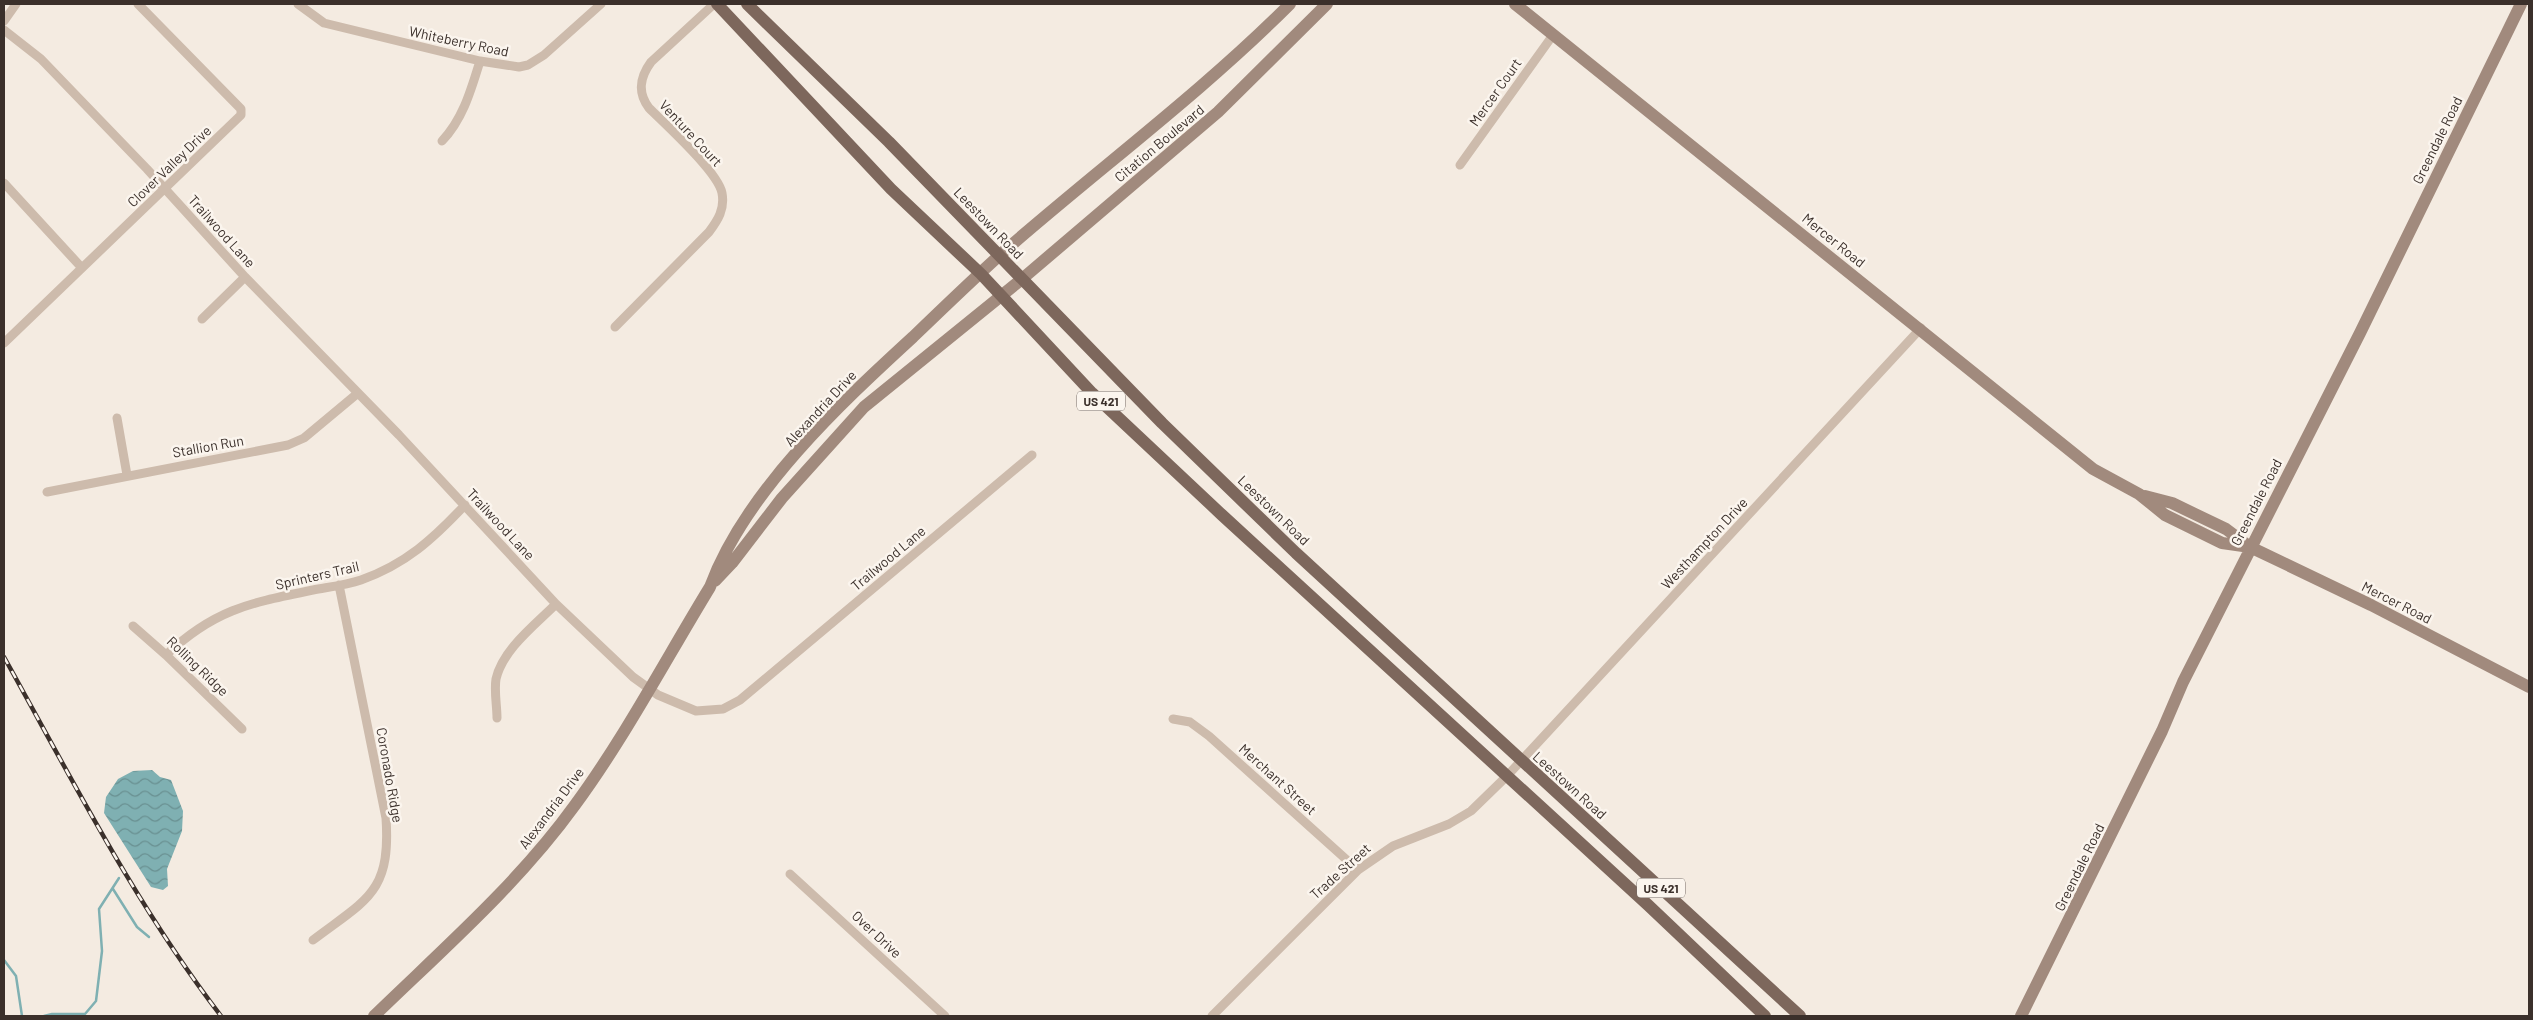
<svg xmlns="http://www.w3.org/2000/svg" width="2533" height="1020" font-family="Barlow,sans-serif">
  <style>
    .water { fill: url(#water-waves) }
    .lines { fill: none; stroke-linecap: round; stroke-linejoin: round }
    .stream { stroke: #7fb0b2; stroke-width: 2.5 }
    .street { stroke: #cdbbac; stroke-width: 9 }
    .secondary { stroke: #a18a7d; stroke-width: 12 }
    .primary { stroke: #7d675c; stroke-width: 12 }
    .rail-casing { stroke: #3b302b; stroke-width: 4.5 }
    .rail { stroke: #fbf5ee; stroke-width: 2.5; stroke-dasharray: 8; stroke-linecap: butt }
    .labels { text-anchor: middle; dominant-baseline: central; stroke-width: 5; stroke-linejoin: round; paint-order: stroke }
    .shield { fill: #fbf5ee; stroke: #756b66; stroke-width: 1 }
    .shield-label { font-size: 12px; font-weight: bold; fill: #3b302b }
    .street-label { font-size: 14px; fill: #3b302b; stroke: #fbf5ee }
  </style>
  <defs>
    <pattern id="water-waves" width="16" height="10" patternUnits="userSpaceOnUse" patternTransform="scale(1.25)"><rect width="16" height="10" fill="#7fb0b2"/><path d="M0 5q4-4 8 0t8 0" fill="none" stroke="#699091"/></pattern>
  </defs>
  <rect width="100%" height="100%" fill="#f4ebe1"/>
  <path class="water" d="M152,770l8,7 11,3 12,31 -1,20 -15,38 1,17 -5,4 -12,-3 -47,-74 2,-16 12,-18 15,-8z"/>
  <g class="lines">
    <path class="stream" d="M113,889l24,38 12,10
      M4,960l12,16 6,40
      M44,1016l8,-2h33l11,-13 6,-50 -3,-42 20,-31"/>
    <path class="street" d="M298,4l26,19 156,38 39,6 9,-2 16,-10 57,-51
      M4,21l12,-17
      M4,30l37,29 26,27 80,83 98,108 154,158 157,169 77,73 25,18 38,16 27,-2 17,-9 292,-245
      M442,141c21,-22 29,-51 38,-80
      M1460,165l93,-130
      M4,183l78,85
      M202,319l43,-42
      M615,327l94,-95c9,-12 16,-23 13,-39 -4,-21 -56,-68 -73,-85 -12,-16 -9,-31 2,-46l63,-58
      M4,343l237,-228v-6l-103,-105
      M117,418l10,57
      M47,492l241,-47 16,-7 54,-45
      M133,626l33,29 76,74
      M166,655c49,-46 84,-52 147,-65 16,-3 33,-5 48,-10 45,-16 72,-41 104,-75
      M497,718c0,-12 -3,-27 -1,-39 7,-30 39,-54 60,-75
      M1173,719l17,3 19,14 149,134
      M790,874l155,142
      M313,940c54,-41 78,-47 73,-122l-47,-233
      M1212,1016l146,-146 35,-24 56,-22 22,-13 36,-35 414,-448"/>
    <path class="secondary" d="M1515,4l578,465 46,25 26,21 57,28 28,4
      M2145,496l27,7 54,26 24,18 121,58 158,82
      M715,581l17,-18 50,-65 82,-91 158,-128 196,-167 109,-108
      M374,1016c69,-67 144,-132 201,-211 50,-68 91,-146 135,-218 35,-95 130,-183 203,-250 29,-28 58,-56 88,-83 96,-84 199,-160 289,-250
      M2021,1016l141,-285 21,-49 177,-349 161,-329"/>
    <path class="primary" d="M717,4l174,185 90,85 111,119 130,122 426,390 117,111
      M747,4l142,138 273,281 134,130 504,463"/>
    <defs>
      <path id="rail" d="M4,657c68,122 131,247 217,359"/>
    </defs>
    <use href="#rail" class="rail-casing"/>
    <use href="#rail" class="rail"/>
  </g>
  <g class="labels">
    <g class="shield">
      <rect x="1077" y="391.5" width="48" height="19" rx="4"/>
      <rect x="1637" y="878.5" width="48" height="19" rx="4"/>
    </g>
    <g class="shield-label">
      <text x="1101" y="401">US 421</text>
      <text x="1661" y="888">US 421</text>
    </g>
    <g class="street-label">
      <text transform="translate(459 41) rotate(12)">Whiteberry Road</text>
      <text transform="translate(1495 92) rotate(-55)">Mercer Court</text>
      <text transform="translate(691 133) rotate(47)">Venture Court</text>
      <text transform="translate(2437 140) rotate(-64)">Greendale Road</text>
      <text transform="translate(1159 143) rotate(-40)">Citation Boulevard</text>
      <text transform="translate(169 166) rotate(-44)">Clover Valley Drive</text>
      <text transform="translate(989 223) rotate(46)">Leestown Road</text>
      <text transform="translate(222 231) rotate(48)">Trailwood Lane</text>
      <text transform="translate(1834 240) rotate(39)">Mercer Road</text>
      <text transform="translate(820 408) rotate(-47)">Alexandria Drive</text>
      <text transform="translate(208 446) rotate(-10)">Stallion Run</text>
      <text transform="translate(2256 502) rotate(-63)">Greendale Road</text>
      <text transform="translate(1274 510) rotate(44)">Leestown Road</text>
      <text transform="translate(501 524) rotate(47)">Trailwood Lane</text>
      <text transform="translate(1704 543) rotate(-47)">Westhampton Drive</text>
      <text transform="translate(888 558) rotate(-40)">Trailwood Lane</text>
      <text transform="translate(317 575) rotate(-13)">Sprinters Trail</text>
      <text transform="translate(2397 602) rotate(27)">Mercer Road</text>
      <text transform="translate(198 666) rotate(44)">Rolling Ridge</text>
      <text transform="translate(390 775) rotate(80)">Coronado Ridge</text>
      <text transform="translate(1278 779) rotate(42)">Merchant Street</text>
      <text transform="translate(1570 785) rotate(42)">Leestown Road</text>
      <text transform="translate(551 808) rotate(-53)">Alexandria Drive</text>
      <text transform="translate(2079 867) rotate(-64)">Greendale Road</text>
      <text transform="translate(1340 871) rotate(-42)">Trade Street</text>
      <text transform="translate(877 934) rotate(43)">Over Drive</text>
    </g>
  </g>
  <rect width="2533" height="1020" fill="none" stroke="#3b302b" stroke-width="10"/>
</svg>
